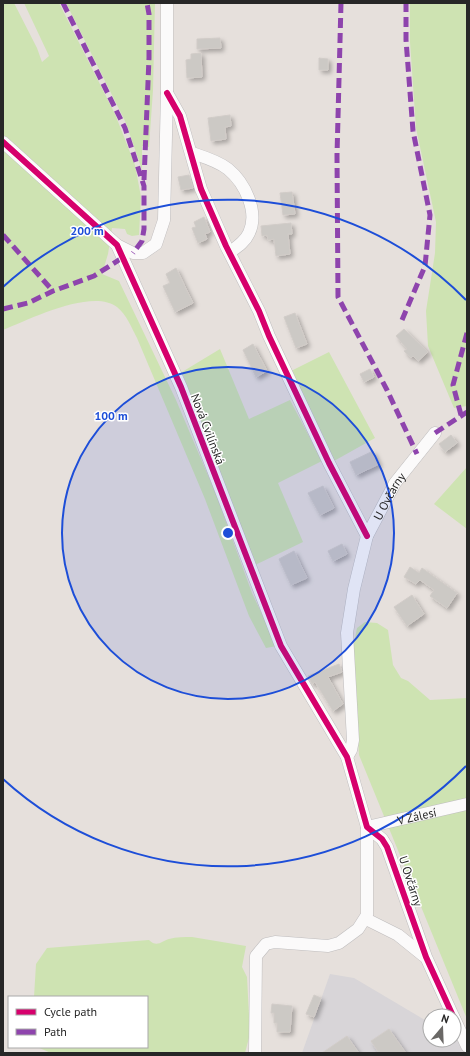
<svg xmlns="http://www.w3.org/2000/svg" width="470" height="1056" font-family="'PT Sans',sans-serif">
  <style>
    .industrial { fill: #d8d5d8 }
    .green { fill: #cee3b2 }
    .building { fill: #ccc9c5; stroke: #d1ccc8; filter: url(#shadow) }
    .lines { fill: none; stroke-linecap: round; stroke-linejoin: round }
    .minor-casing { stroke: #bfbdbe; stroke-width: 13 }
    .minor { stroke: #fbfafa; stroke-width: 12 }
    .quiet { stroke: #8e44ad; stroke-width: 5; stroke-dasharray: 10 5; stroke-linecap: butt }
    .cycleway-casing { stroke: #fff; stroke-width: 8 }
    .cycleway { stroke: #d6006c; stroke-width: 6 }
    .ring { fill: none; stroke: #1d4ed8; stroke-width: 2 }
    .labels { text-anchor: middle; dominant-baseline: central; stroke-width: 3; stroke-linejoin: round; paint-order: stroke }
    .street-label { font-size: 12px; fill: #272727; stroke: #fff }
    .centre { fill: #1d4ed8; stroke: #fff; stroke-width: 2 }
    .ring-label { font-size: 12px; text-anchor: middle; font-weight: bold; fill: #1d4ed8; stroke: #fff; stroke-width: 3; stroke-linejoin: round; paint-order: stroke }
  </style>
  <defs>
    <filter id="shadow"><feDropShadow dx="3" dy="3" stdDeviation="2" flood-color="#0004"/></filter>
  </defs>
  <rect width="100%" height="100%" fill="#e6e0dc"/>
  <path class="industrial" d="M330,974l24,4 76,45v17h24v-2l5,3 6,12h-163z"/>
  <path class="green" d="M3,3h11l23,45 5,14 7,-6 -25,-53h35l56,111 20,51 6,32 -2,38 -7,1 -5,-2 -2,-5 -13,-1 -4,26 -6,20 17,7 57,119 39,92 37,101 25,53 -11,2 -17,-32 -44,-117 -68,-161c-6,-11 -10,-23 -20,-31 -25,-19 -87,12 -114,23z
    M66,3h89l-2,87 -4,57 -7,-1v24l-16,-47z
    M410,3h57v403l-13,2 -26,-62 -2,-35 9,-58 1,-31 -20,-94 -6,-86z
    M220,349l29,70 41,-19 32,61 -44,22 25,59 -50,24 -71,-194z
    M329,352l46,86 -41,23 -45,-89z
    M467,467v62l-33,-25z
    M365,622l12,1 11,7 5,35 8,13 7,3 22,19 37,-2v321l-108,-264 -7,-101 5,-26z
    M192,937l54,9 -4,21 5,10 3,57 -5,19h-194l-14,-6h110v-50h-113l2,-33 11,-16 102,-8c8,8 13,1 20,-1 7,-2 16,-2 23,-2z"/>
  <path class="building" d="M220,38l1,10 -24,1v-10z
    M201,53l1,24 -15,1 -1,-18 5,-1v-5z
    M319,58l9,1v11h-9z
    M230,115l1,11 -6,1 1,12 -15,2 -3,-23z
    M189,175l4,13 -12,2 -3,-13z
    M292,192l3,22 -12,1 -3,-22z
    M204,217l6,15 -5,2 2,5 -9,4 -6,-15 4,-1 -2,-5z
    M291,223l1,11h-4l2,20 -14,2 -2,-17 -6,1 -1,-5 -5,1 -1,-10z
    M176,268l17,35 -18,9 -12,-26 7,-3 -4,-9z
    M295,313l12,31 -11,4 -12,-31z
    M404,329l24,23 -10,9 -5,-5 -2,2 -7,-7 3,-2 -11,-13z
    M253,344l14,27 -11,6 -13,-27z
    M370,369l4,8 -10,5 -4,-8z
    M451,435l6,8 -12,9 -6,-8z
    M373,451l6,13 -23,11 -6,-13z
    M323,486l11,22 -14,7 -12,-22z
    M342,544l5,10 -14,7 -5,-10z
    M294,551l13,27 -16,7 -12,-26z
    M410,567l9,6 3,-5 35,25 -10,15 -17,-12 4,-6 -14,-10 -4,4 -12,-7z
    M412,595l12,19 -17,12 -13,-19z
    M339,664l3,8 -14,5 15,27 -10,7 -18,-29 -3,2 -4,-8z
    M314,995l7,3 -7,19 -8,-3z
    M272,1004l20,2 -2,26h-13v-9h-3v-10h-3z
    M389,1029l17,24h-27l-8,-12z
    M347,1036l12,17h-37z"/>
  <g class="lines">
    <defs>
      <g id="minor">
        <path d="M167,93l13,23 21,73 25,57 33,65 10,25 60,127 38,73"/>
        <path d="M3,142l114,103 16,8h10l13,-9 8,-24 3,-127v-90"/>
        <path d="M192,153c12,4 26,8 36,16 17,14 31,43 21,64 -4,9 -12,14 -19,19"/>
        <path d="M117,245l64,142 100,259 66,111 20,70v88l-9,14 -19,14 -11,3 -53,-4 -9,2 -10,12 -1,97"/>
        <path id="s1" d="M347,757l4,-7 2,-10 -6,-107 7,-44 13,-53 28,-53 40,-50"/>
        <path d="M367,827l15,12 5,8 39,110 27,59"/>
        <path id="s2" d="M367,827l100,-23"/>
        <path d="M366,919l32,16 26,21"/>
        <path d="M454,1018l13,28"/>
      </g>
    </defs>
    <use href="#minor" class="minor-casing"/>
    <use href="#minor" class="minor"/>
    <path class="quiet" d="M63,3l62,125 19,58v43l-2,12 -9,12
      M341,3l-4,152 1,142 49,93 30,64
      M144,180l5,-122v-44l-2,-11
      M3,235l50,56
      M3,309l25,-6 25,-12 41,-15 28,-18
      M402,320l23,-54 5,-51 -17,-84 -7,-91v-37
      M461,415l-8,-30 14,-52
      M435,433l32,-21"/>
    <defs>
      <path id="cycleway" d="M167,93l13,23 21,73 25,57 33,65 10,25 60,127 38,73
        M3,142l114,103 64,142 100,259 66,111 20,70 15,12 5,8 39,110 27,59"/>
    </defs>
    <use href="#cycleway" class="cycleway-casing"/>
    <use href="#cycleway" class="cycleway"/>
  </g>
  <circle cx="228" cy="533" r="166" fill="#1d4ed8" fill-opacity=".12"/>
  <g class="ring">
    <circle cx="228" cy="533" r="166"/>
    <path d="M466 766A333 333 0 0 1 3 779M3 287A333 333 0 0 1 466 300"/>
  </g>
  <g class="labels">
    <g class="street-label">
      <text transform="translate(208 429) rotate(69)">Nová Cvilínská</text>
      <text stroke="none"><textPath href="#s1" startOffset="270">U Ovčárny</textPath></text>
      <text stroke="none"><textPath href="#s2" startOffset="51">V Zálesí</textPath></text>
      <text transform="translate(411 881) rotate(72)">U Ovčárny</text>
    </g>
  </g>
  <circle cx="228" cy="533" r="6" class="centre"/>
  <g class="ring-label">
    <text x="87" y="235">200 m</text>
    <text x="111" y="420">100 m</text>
  </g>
  <rect width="470" height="1056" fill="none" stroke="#272727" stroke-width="8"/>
  <rect x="8" y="996" width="140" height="52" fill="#ffffff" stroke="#a9a9a9"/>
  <rect x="16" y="1009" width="20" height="6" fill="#d6006c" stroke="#a9a9a9"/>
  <text x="44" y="1016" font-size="12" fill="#272727">Cycle path</text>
  <rect x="16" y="1029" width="20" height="6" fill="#8e44ad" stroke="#a9a9a9"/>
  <text x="44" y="1036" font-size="12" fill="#272727">Path</text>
  <g transform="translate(442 1028) rotate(19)"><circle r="19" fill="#ffffff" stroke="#a9a9a9"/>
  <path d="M0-3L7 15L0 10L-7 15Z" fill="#6a6866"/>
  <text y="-6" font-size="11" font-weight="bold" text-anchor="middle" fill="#272727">N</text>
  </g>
</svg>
